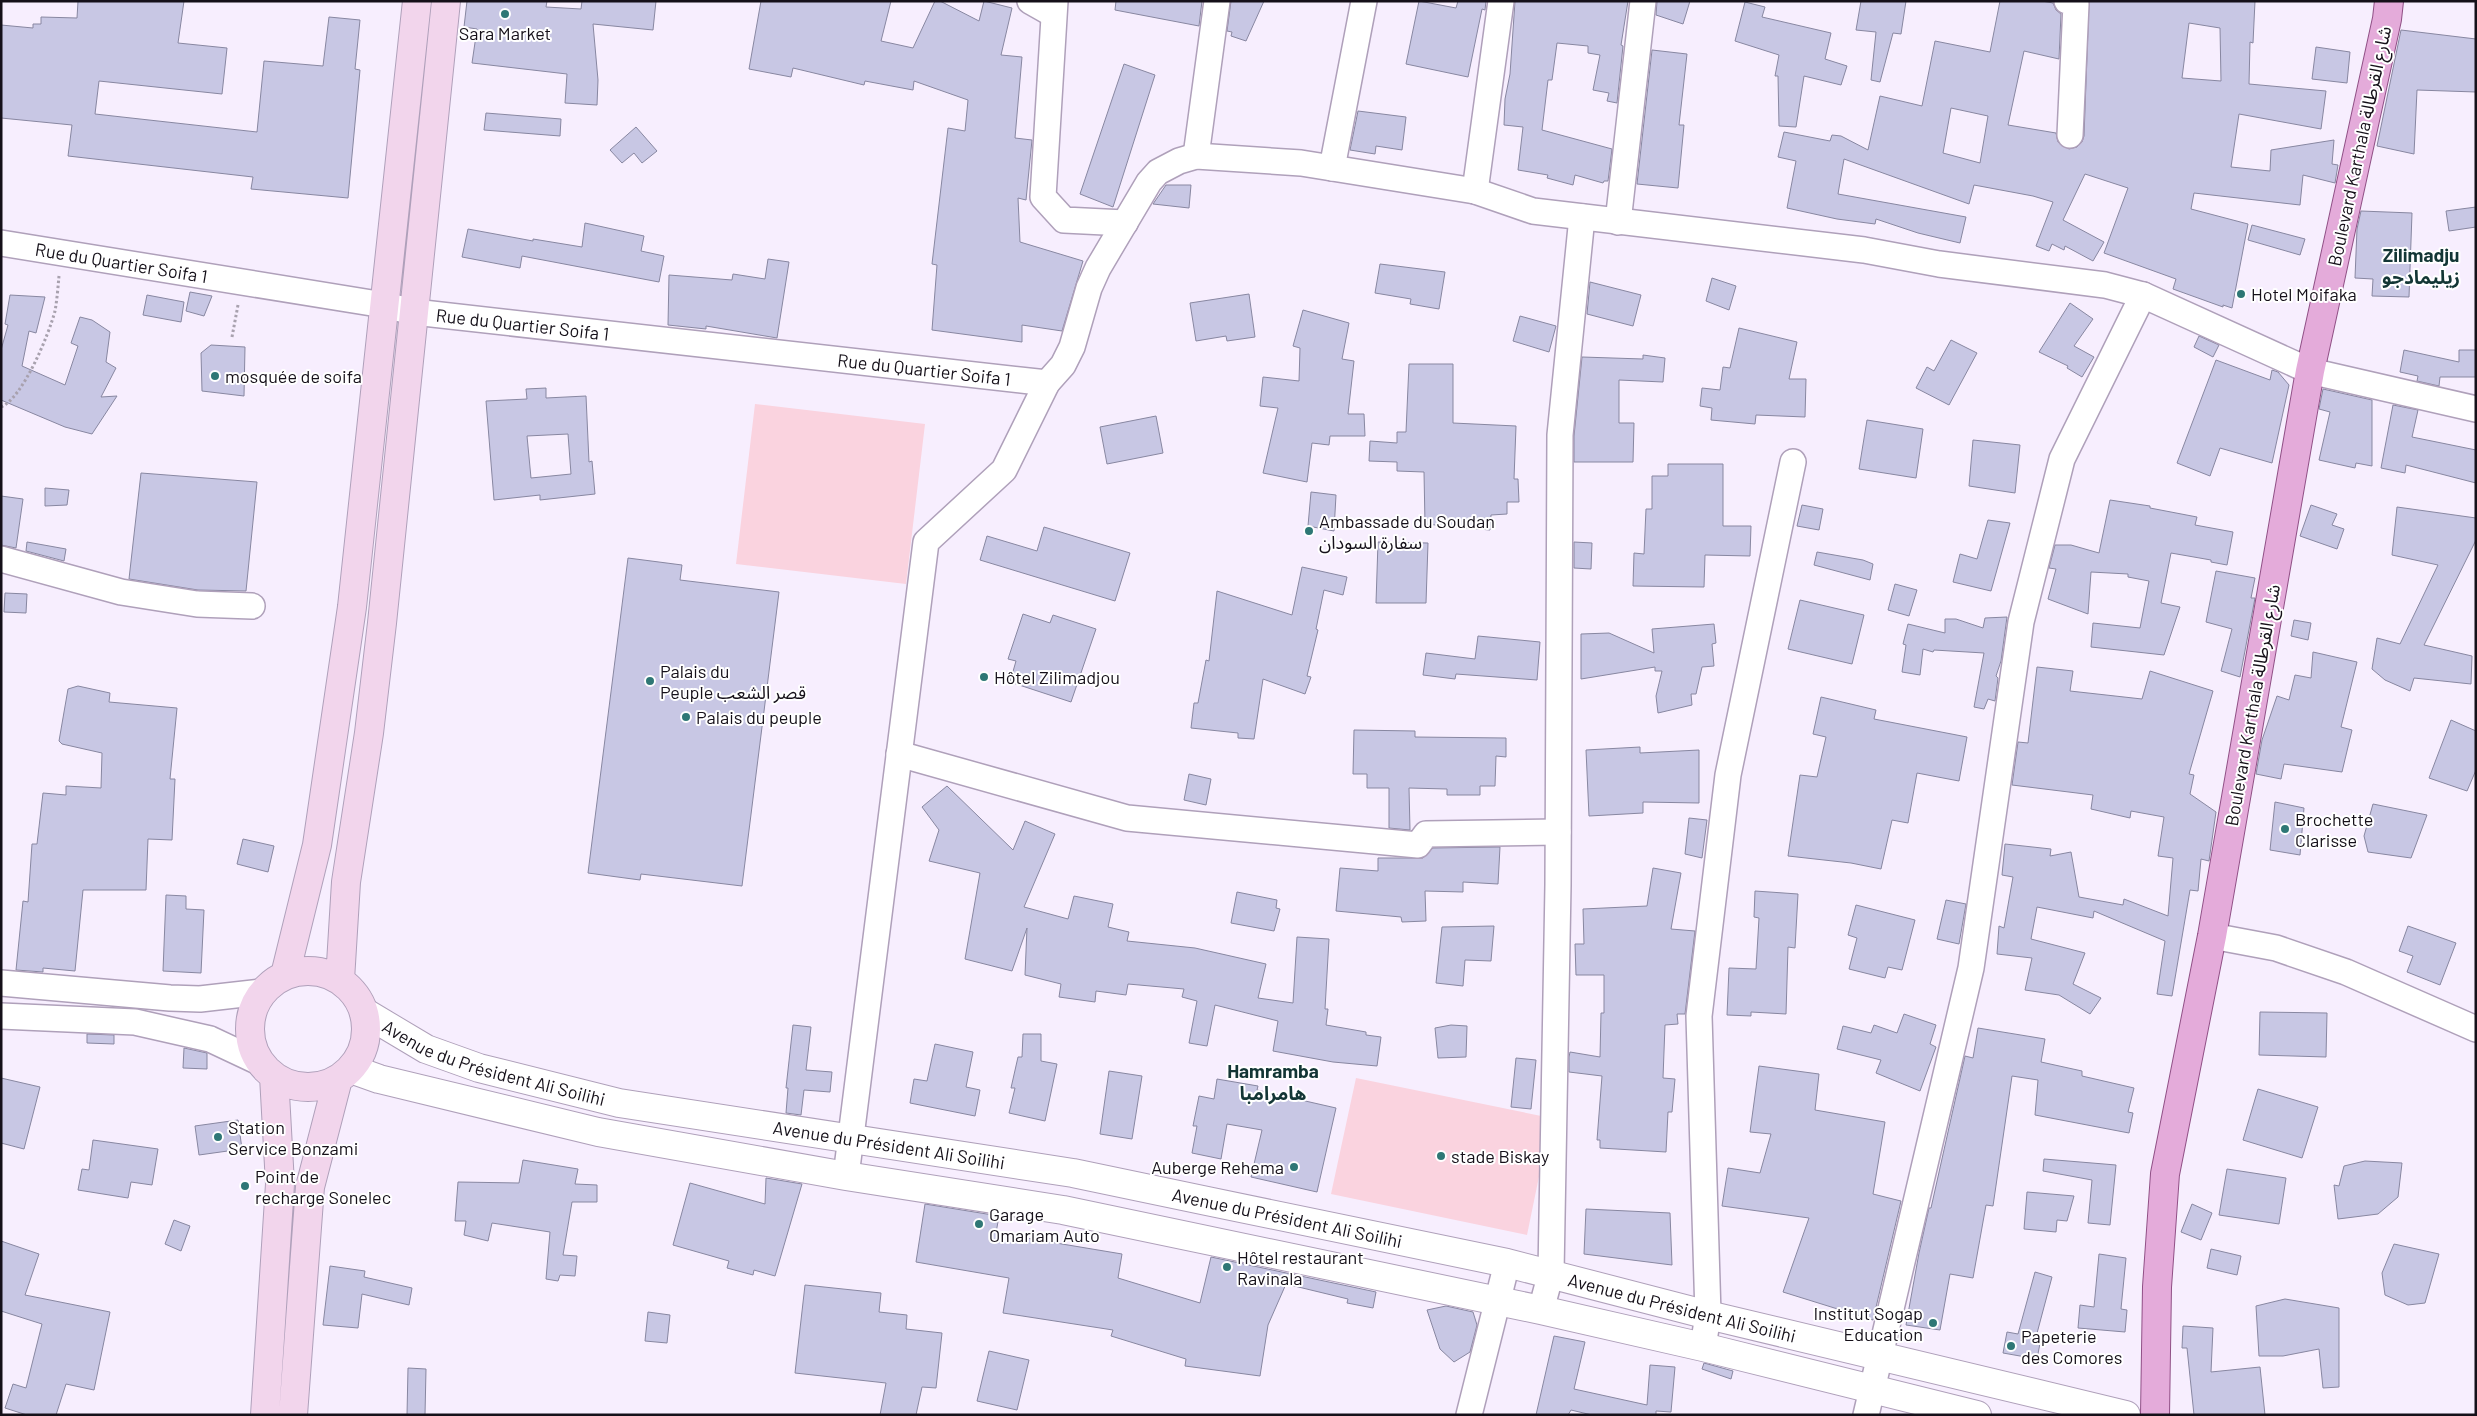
<svg xmlns="http://www.w3.org/2000/svg" width="2477" height="1416" font-family="Barlow,'Noto Sans Arabic',sans-serif">
  <style>
    .green { fill: #fad3df }
    .building { fill: #c8c7e4; stroke: #8887a1; fill-rule: evenodd }
    .lines { fill: none; stroke-linecap: round; stroke-linejoin: round }
    .minor-casing { stroke: #afa0ba; stroke-width: 28 }
    .tertiary-casing { stroke: #afa0ba; stroke-width: 30 }
    .secondary-casing { stroke: #afa0ba; stroke-width: 30 }
    .primary-casing { stroke: #905086; stroke-width: 30 }
    .path { stroke: #a8a1ae; stroke-width: 3; stroke-dasharray: 2.5 2.5; stroke-linecap: butt }
    .minor { stroke: #fff; stroke-width: 25 }
    .tertiary { stroke: #fff; stroke-width: 28 }
    .secondary { stroke: #f2d5ec; stroke-width: 28 }
    .primary { stroke: #e4abda; stroke-width: 28 }
    .poi-dot { fill: #2e7775; stroke: #fff; stroke-width: 2 }
    .labels { text-anchor: middle; dominant-baseline: central; stroke-width: 4; stroke-linejoin: round; paint-order: stroke }
    .poi-label { font-size: 18px; fill: #151019; stroke: #fff; text-anchor: start }
    .street-label { font-size: 18px; fill: #151019; stroke: #fff }
    .neighbourhood-label { font-size: 19px; font-weight: bold; fill: #133635; stroke: #fff }
  </style>
  <rect width="100%" height="100%" fill="#f7eefe"/>
  <path class="green" d="M755,404l170,20 -19,160 -170,-20z
    M1356,1078l195,40 -24,117 -196,-41z"/>
  <path class="building" d="M78,1h106l-6,42 49,5 -5,46 -123,-13 -4,33 162,18 7,-71 59,5 6,-49 31,3 -5,49 5,1 -12,128 -97,-9 2,-12 -185,-21 4,-31 -71,-7v-93l32,3v-4h8v-7l36,1z
    M467,1h80l-1,6 35,2 1,-8h74l-3,29 -60,-6 5,56 -1,25 -32,-2 2,-29 -95,-11 5,-34 -13,-2z
    M761,1h130l-10,40 32,7 22,-47h5l39,20 5,-20 28,7 -11,47 21,2 -7,81 17,2 -6,60 -8,-2 2,44 63,19 -21,70 -40,-6v17l-90,-12 5,-65 -5,-1 16,-136 17,3 3,-31 -54,-19 -1,9 -48,-9 -1,4 -71,-17 -2,9 -42,-8z
    M1116,1h86l-3,25 -84,-16z
    M1231,1h33l-18,40 -15,-5 1,-4 -5,-1z
    M1419,1l37,7 2,-7h28l-1,9 -3,-1 -14,68 -62,-13z
    M1515,1h113l-7,44 2,1 -6,57 -10,-2 2,-8 -16,-3 7,-35 -12,-2v-7l-31,-3 -5,37h-4l-6,50 70,19 -4,32h-4l-1,2 -28,-8 -2,10 -26,-7 1,-3 -30,-5 5,-43 -19,-2 1,-26 5,-25z
    M1657,1h33l-7,23 -27,-9z
    M1861,1h45l-5,33 -8,-1 -13,49 -9,-2 5,-48 -20,-2z
    M2000,1h42l11,2 3,7 5,4 -2,45 -35,-8 -16,74 48,8 2,9 11,7 8,-2 5,-5 2,-6 5,-135h166l-2,42 -3,-1 -1,42 77,7 -5,38 -82,-15 -8,53 39,4 1,-21 63,-10 -2,24 6,1 -3,18 -32,-8 -3,30 -106,-12 -3,16 57,15 -16,84 -9,-3v2l-50,-18 3,-10 -72,-26 24,-65 -43,-14 -22,46 41,22 -11,19 -28,-15 -1,4 -12,-6 -3,7 -13,-5 17,-44 -20,-6 -59,-11 -5,19 -125,-45 -6,35 128,23 -6,26 -42,-10 -42,-14 -1,5 -38,-5 -50,-11 9,-47 -18,-4 6,-25 46,9 2,-6 9,1 27,14 12,-54 42,10 13,-65 55,11zM2189,23l31,5 1,53 -39,-3zM1951,108l37,8 -8,47 -37,-10z
    M1745,2l20,5 -3,10 69,16 -6,26 22,7 -6,19 -37,-9 -8,51 -17,-1 -1,-50h-3l4,-21 -44,-14z
    M2401,30l75,9v53l-59,-2 -3,64 -37,-8z
    M2316,47l34,5 -3,31 -35,-4z
    M1652,50l35,4 -8,71h5l-6,63 -41,-4z
    M1124,64l31,11 -42,132 -33,-13z
    M1358,111l48,6 -4,33 -26,-4 -1,8 -25,-4z
    M486,113l75,6 -1,17 -76,-6z
    M636,127l21,24 -15,12 -8,-10 -12,10 -12,-13z
    M1166,185h25l-2,23 -36,-4z
    M2476,207v20l-27,4 -3,-20z
    M2361,211l51,2 -3,84 -37,-1 1,-17 -18,-1 2,-49z
    M585,223l59,13 -3,15 23,5 -5,26 -137,-26 -2,12 -58,-11 6,-28 65,12v-2l49,8z
    M2252,225l53,14 -5,16 -52,-15z
    M768,259l21,3 -12,76 -71,-12v3l-38,-4 1,-50 63,5 1,-6 32,5z
    M1380,264l65,8 -6,37 -29,-5 1,-5 -36,-6z
    M1712,278l24,8 -7,24 -23,-9z
    M1590,282l51,13 -8,31 -46,-12z
    M190,292l22,4 -8,20 -18,-5z
    M1249,294l6,43 -28,4 -1,-5 -30,5 -6,-38z
    M10,295l35,2 -9,36 -7,-2 -7,35 43,19 13,-39 -7,-3 9,-26 12,3 18,12 -4,30 10,6 -15,29 16,-1 -25,38 -27,-7 -64,-27v-50l7,-25 -3,-1z
    M147,295l37,7 -3,20 -38,-7z
    M2070,303l23,16 -19,27 20,11 -12,20 -15,-9 1,-2 -29,-14z
    M1303,310l46,13 -7,36 12,2 -6,53h16l1,22h-35l-1,9 -17,-2 -5,39 -44,-9 15,-65 -18,-2 3,-29 36,4 1,-33 -7,-2z
    M1520,316l36,10 -7,26 -36,-11z
    M1739,328l58,14 -8,37h17l-1,38 -49,-2 -1,9 -44,-4 1,-12 -12,-2 2,-18 18,2 3,-23 7,1z
    M2199,336l20,9 -6,12 -19,-10z
    M1951,340l26,13 -28,52 -33,-17 11,-21 7,4z
    M211,345l34,2 -1,49 -42,-5 -1,-38z
    M2404,350l55,12v-12h17v27h-36l-1,9 -22,-5 1,-5 -18,-4z
    M1643,355l22,3 -2,24 -44,-2v43h15l-1,39h-59v-26l8,-79 61,2z
    M2216,360l54,20 2,-10 6,2 11,13 -17,78 -52,-15 -10,28 -33,-13z
    M1409,364h44v59l63,3 -2,53h4l1,23h-12v12l-16,1 -1,15 -65,-6 -1,-52 -27,-1v-9l-28,-1 1,-20 27,2v-11h9z
    M546,388v10l40,-2 3,66 3,-1 3,33 -55,6v-5l-46,5 -8,-99 41,-2 -1,-10zM568,434l3,40 -40,4 -4,-42z
    M2323,389l49,11v66l-16,-3 -1,5 -36,-8 11,-48 -11,-3z
    M2393,405l25,5 -6,27 64,13v33l-70,-18 -1,8 -24,-5z
    M1156,416l7,37 -56,11 -7,-37z
    M1867,420l56,9 -7,49 -57,-9z
    M1973,440l47,5 -5,48 -46,-7z
    M1668,464h55v62h28l-1,30 -45,-1 -1,32 -71,-1 1,-33 10,1 2,-45h6v-33h16z
    M141,473l116,9 -11,109 -48,-1 -69,-11z
    M45,488l24,2 -2,15 -22,1z
    M1311,492l25,3 -2,36 -26,-5z
    M1,496l22,3 -7,49 -15,-3z
    M2110,500l40,6v2l47,9 -2,8 38,7 -6,33 -16,-3v-2l-40,-7 -10,50 19,4 -16,48 -73,-8 2,-24 47,5 9,-47 -21,-4v-3l-37,-2 -3,42 -40,-15 8,-30 -7,-1 6,-23h16l28,8z
    M1802,505l21,4 -4,21 -22,-4z
    M2311,505l26,9 -5,11 12,4 -7,20 -37,-13z
    M2397,507l79,11v22l-52,105 48,11 -1,28 -57,-6 -4,13 -25,-11 -13,-11 5,-31 23,6 38,-79 -46,-10z
    M1988,520l22,3 -19,68 -38,-9 7,-28 17,5z
    M1044,527l86,26 -15,48 -135,-41 7,-24 50,15z
    M27,542l39,7 -2,12 -38,-10z
    M1378,542l50,1 -2,60h-50z
    M1574,542l18,1 -1,26 -17,-1z
    M1817,552l46,8 10,4 -3,16 -56,-15z
    M628,558l54,7 -2,15 99,12 -37,294 -101,-12 -1,6 -52,-7z
    M1302,567l45,10 -4,18 -19,-5 -8,39 2,1 -11,46 4,1 -6,17 -42,-15 -9,60 -16,-1v-5l-47,-5 3,-25h4l8,-43 3,1 8,-70 75,24z
    M2216,571l39,7 -4,20h4l-15,79 -19,-6 11,-42 -26,-7z
    M1895,584l22,6 -8,26 -21,-6z
    M5,593l22,1 -1,19 -22,-1z
    M1800,600l64,15 -12,49 -64,-15z
    M1023,614l27,9 3,-8 43,14 -25,73 -61,-20 6,-21 -8,-2z
    M2007,617l-6,44 -5,15 2,2 -3,23 -7,-2 -4,10 -10,-2 10,-54 -50,-3 -1,2 -10,-3 -3,26 -18,-3 4,-27 -3,-1 5,-20 37,9v-14h11l27,9 2,-10z
    M2294,620l17,3 -3,17 -17,-4z
    M1714,624l2,19 -4,1 2,22 -12,1 -6,27h-5l1,11 -34,8 -2,-17 6,-25h-7v-4l-74,12v-45l28,-1 45,20 -2,-24z
    M1478,636l62,6 -3,38 -81,-6 -1,5 -32,-4 3,-22 49,6z
    M2313,652l44,10 -16,65 11,3 -10,42 -58,-8 -3,15 -25,-5 6,-34 15,-44 12,4 6,-25 16,3z
    M2037,667l36,4 -3,20 72,8 8,-28 63,20 -24,83 5,1 -4,19 26,18 -7,49 -8,-2 -3,32 -8,-1 -18,106 -15,-2 8,-53 -71,-30 -1,7 -56,-11 -6,32 54,14 -12,31 28,14 -11,16 -31,-19 -34,-5 7,-32 -35,-4 2,-28 5,2 9,-51 -11,-2 3,-31 46,5 -1,7 21,-4 8,45 44,8 1,-6 44,17 5,-58 -15,-2 6,-39 -33,-6 -1,7 -39,-9 2,-14 -81,-10 6,-43 10,1z
    M78,686l32,7 -1,9 68,6 -7,71h5l-3,61 -24,-1 -2,51h-63l-8,81 -32,-3v4l-27,-2 7,-69 5,1 4,-58h5l6,-51 23,2v-9l35,2 1,-35 -40,-9 -3,-3 9,-52z
    M1821,697l55,13 -2,9 93,18 -8,44 -42,-8 -9,50 -16,-3 -11,49 -30,-6 -63,-7 12,-81 17,2 9,-40 -13,-3z
    M2451,720l25,11v39l-9,21 -38,-13z
    M1354,730l61,1v6l91,1v19l-10,-1 -1,30h-15v9h-33v-6l-38,-1 1,42 -21,-2v-40h-22v-14h-14z
    M1640,747v6l59,-3v53l-56,-1v11l-54,3 -3,-66z
    M1189,774l22,5 -5,26 -22,-5z
    M947,786l66,64 12,-29 30,13 -31,73 44,12 6,-23 39,8 -5,23 21,5 -2,9 68,7 71,16 -8,34 35,5 4,-66 32,2 -4,70h3l-2,16 40,7v3l15,2 -4,29 -44,-4 -60,-11 5,-30 -63,-16 -8,41 -18,-3 8,-42 -15,-4 2,-8 -56,-5 -2,11 -30,-4 -1,11 -36,-5 2,-13 -36,-9 2,-47 -15,43 -47,-12 15,-86 -51,-12 10,-31 -17,-23z
    M2275,802l29,6 -4,47 -30,-5z
    M2373,804l54,11 -16,43 -43,-6 -4,-16z
    M1689,818l18,2 -5,38 -17,-4z
    M243,839l31,7 -6,26 -31,-8z
    M1500,847l-2,37 -35,-2v10l-38,-1 1,30 -24,1 -1,-5 -65,-6 4,-43 38,3v-13h45l10,-10z
    M1653,868l28,5 -10,56 24,2 -10,83h-8l1,10 -13,1 -2,53 12,1 -3,33h-4l-2,40 -66,-4v-8h-3l5,-64 -33,-4v-15l1,-5 30,5 1,-44h3v-38h-28l-1,-31h9l-1,-35 64,-3z
    M1755,891l43,3 -3,54 -7,-1 -2,67 -35,-2v4l-24,-1 2,-47 27,1 3,-51 -5,-1z
    M1237,892l40,8 -1,8 4,1 -6,22 -43,-8z
    M166,895l20,1v13l18,1 -3,63 -38,-2z
    M1946,900l20,4 -7,40 -22,-5z
    M1856,905l59,15 -13,50 -14,-3 -3,11 -36,-9 8,-31 -9,-3z
    M1494,926l-3,35 -26,-1 -2,26 -27,-3 6,-56z
    M2408,926l48,17 -16,42 -33,-13 6,-16 -14,-5z
    M2260,1012l67,1 -1,44 -67,-2z
    M1904,1014l32,11 -6,19 6,3 -16,44 -44,-18 5,-13 -44,-11 6,-23 28,7 3,-8 23,8z
    M793,1025l18,2 -5,43 26,2 -2,20 -26,-2 -3,25 -15,-2 2,-25h-2z
    M1451,1025l16,1 -1,31 -28,1 -3,-30z
    M1978,1028l67,11 -4,23 41,9v5l52,12 -6,24 5,1 -4,20 -94,-18 3,-35 -26,-4 -19,130 -7,-1 -13,73 -23,-4 -10,56 -34,-5 13,-72 10,-45h2l34,-152 8,2z
    M87,1034l27,1v9l-27,-1z
    M1023,1034h18v27l16,3 -12,57 -36,-8 6,-25h-4l7,-31h4z
    M935,1044l38,8 -7,35 14,3 -5,26 -65,-13 4,-24 13,2z
    M184,1048l23,5v16l-24,-1z
    M1516,1058l20,2 -5,49 -20,-2z
    M1759,1066l60,8 -4,36 70,12 -12,72 28,7 -28,119 -90,-28 26,-74 -87,-12 6,-38 32,5 11,-39 -21,-2z
    M1109,1071l33,5 -10,63 -32,-5z
    M1,1078l39,9 -16,62 -23,-6z
    M1217,1079l41,7 -1,4 79,18 -19,84 -66,-15 11,-47 -35,-6 -6,35 -29,-6 5,-27h-4l6,-30 15,3z
    M2258,1089l60,18 -16,51 -59,-18z
    M238,1120l4,29 -43,6 -4,-29z
    M93,1140l65,9 -6,36 -21,-3 -3,16 -50,-8 4,-21 7,1z
    M2044,1159l72,6 -6,60 -22,-2 4,-43 -49,-9z
    M523,1160l55,9 -3,15 22,1v17h-25l-9,53 14,1 -2,20 -15,-1 -2,6 -12,-2 4,-47 -58,-9 -4,18 -24,-6 2,-14h-11l3,-39 61,1z
    M2365,1161l37,2 -4,34 -20,17 -40,5 -4,-34 5,1 5,-20z
    M2227,1169l59,9 -7,46 -60,-9z
    M766,1178l36,6 -27,92 -21,-6 -1,5 -26,-7 2,-7 -56,-16 17,-62 75,21z
    M2027,1192l47,4 -7,25 -10,-1 -1,12 -32,-3z
    M925,1204l74,12 -3,17 126,21 -4,24 82,25 11,-46 165,35 -3,16 -26,-5 1,-4 -62,-15 -18,41 -8,51 -75,-10 1,-7 -75,-23 2,-6 -110,-17 6,-35 -93,-16z
    M2192,1204l20,9 -11,27 -20,-8z
    M1586,1209l84,4 2,52 -88,-11z
    M174,1220l16,6 -9,25 -16,-7z
    M1,1241l38,13 -14,41 85,17 -16,78 -28,-6 -10,31h-29l-22,-7 8,-24 13,4 16,-64 -41,-13z
    M2394,1244l45,10 -14,49 -17,2 -23,-10 -3,-22z
    M2211,1249l30,7 -4,19 -30,-7z
    M2099,1254l27,4 -5,51 6,1 -2,22 -47,-4 2,-23 14,2z
    M330,1266l35,5 -1,6 48,11 -3,17 -47,-11 -4,34 -35,-3z
    M2035,1272l17,5 -16,60 5,1 -4,21 -34,-6 4,-21 11,2z
    M805,1285l76,8 -2,19 28,3 -1,14 36,4 -6,55 -14,-1 -6,28h-36l6,-32 -91,-10z
    M2285,1299l54,9v79l-16,1 -4,-39 -36,7h-24l-3,-50z
    M1446,1306l27,6 4,13 -7,27 -16,10 -14,-13 -13,-39z
    M648,1312l22,3 -3,28 -22,-2z
    M2183,1326l30,2 -2,44 49,-5 5,48h-71l-7,-67h-5z
    M1554,1336l31,6 -11,47 73,16 3,-40 25,2 -4,45 -15,-1v4h-64l-21,-5 -3,5h-32z
    M989,1351l40,9 -12,50 -40,-9z
    M1704,1363l29,8 -2,8 -29,-10z
    M408,1368l18,1 -1,46h-18z"/>
  <g class="lines">
    <defs>
      <g id="minor">
        <path d="M1030,1l23,13"/>
        <path d="M1055,1l-12,196 21,23 61,3"/>
        <path d="M2067,1l9,3 -6,131"/>
        <path d="M1196,156l21,-155"/>
        <path d="M1332,168l32,-167"/>
        <path d="M1475,191l26,-190"/>
        <path d="M1618,222l25,-221"/>
        <path id="s1" d="M1,243l383,62 30,7 633,71"/>
        <path d="M1,559l120,33 76,12 55,2"/>
        <path d="M899,754l228,64 291,27 8,-11 132,-2"/>
        <path d="M2212,936l64,12 70,24 130,57"/>
        <path d="M1,983l169,15 30,1 62,-7"/>
        <path d="M1,1016l134,6 75,17 51,24"/>
        <path d="M846,1176l80,-634 78,-72 43,-87 16,-18 9,-18 17,-59 9,-20 51,-86 9,-10 21,-11 17,-5 105,7 174,28 58,20 331,39 75,14 166,21 38,10 167,76 166,38"/>
        <path d="M1541,1310l10,-37 7,-388 2,-450 22,-218"/>
        <path d="M1703,1347l5,-32 -9,-299 29,-241 65,-313"/>
        <path d="M1469,1415l38,-152"/>
        <path d="M1866,1415l105,-447 50,-346 41,-163 81,-164"/>
      </g>
      <g id="tertiary">
        <path id="s2" d="M364,1012l62,37 53,19 140,35 454,70 134,28 300,62 201,52 418,100"/>
        <path d="M351,1069l28,10 219,53 248,44 217,34 478,100 162,37 274,68"/>
      </g>
      <path id="secondary" d="M250 1029a58 58 0 1 1 116 0a58 58 0 1 1-116 0Z
        M285,975l32,-130 35,-238 65,-606
        M340,980l6,-98 23,-149 13,-110 64,-622
        M265,1415l15,-231 -6,-108
        M293,1415l17,-228 28,-108"/>
      <path id="primary" d="M2155,1415l2,-128 8,-113 47,-238 98,-565 77,-352 2,-18"/>
    </defs>
    <use href="#minor" class="minor-casing"/>
    <use href="#tertiary" class="tertiary-casing"/>
    <use href="#secondary" class="secondary-casing"/>
    <use href="#primary" class="primary-casing"/>
    <path class="path" d="M232,337l6,-32
      M1,407c22,-9 48,-73 54,-96 2,-11 3,-24 4,-35"/>
    <use href="#minor" class="minor"/>
    <use href="#tertiary" class="tertiary"/>
    <use href="#secondary" class="secondary"/>
    <use href="#primary" class="primary"/>
  </g>
  <g class="poi-dot">
    <circle cx="505" cy="14" r="5"/>
    <circle cx="2241" cy="294" r="5"/>
    <circle cx="215" cy="376" r="5"/>
    <circle cx="1309" cy="531" r="5"/>
    <circle cx="984" cy="677" r="5"/>
    <circle cx="650" cy="681" r="5"/>
    <circle cx="686" cy="717" r="5"/>
    <circle cx="2285" cy="829" r="5"/>
    <circle cx="218" cy="1137" r="5"/>
    <circle cx="1441" cy="1156" r="5"/>
    <circle cx="1294" cy="1167" r="5"/>
    <circle cx="245" cy="1186" r="5"/>
    <circle cx="979" cy="1224" r="5"/>
    <circle cx="1227" cy="1267" r="5"/>
    <circle cx="1933" cy="1323" r="5"/>
    <circle cx="2011" cy="1346" r="5"/>
  </g>
  <g class="labels">
    <g class="poi-label">
      <text x="505" y="33" text-anchor="middle">Sara Market</text>
      <text x="2251" y="294">Hotel Moifaka</text>
      <text x="225" y="376">mosquée de soifa</text>
      <text x="1319" y="521">Ambassade du Soudan<tspan x="1319" dy="21">سفارة السودان</tspan></text>
      <text x="660" y="671">Palais du<tspan x="660" dy="21">Peuple قصر الشعب</tspan></text>
      <text x="994" y="677">Hôtel Zilimadjou</text>
      <text x="696" y="717">Palais du peuple</text>
      <text x="2295" y="819">Brochette<tspan x="2295" dy="21">Clarisse</tspan></text>
      <text x="228" y="1127">Station<tspan x="228" dy="21">Service Bonzami</tspan></text>
      <text x="1451" y="1156">stade Biskay</text>
      <text x="1284" y="1167" text-anchor="end">Auberge Rehema</text>
      <text x="255" y="1176">Point de<tspan x="255" dy="21">recharge Sonelec</tspan></text>
      <text x="989" y="1214">Garage<tspan x="989" dy="21">Omariam Auto</tspan></text>
      <text x="1237" y="1257">Hôtel restaurant<tspan x="1237" dy="21">Ravinala</tspan></text>
      <text x="1923" y="1313" text-anchor="end">Institut Sogap<tspan x="1923" dy="21">Education</tspan></text>
      <text x="2021" y="1336">Papeterie<tspan x="2021" dy="21">des Comores</tspan></text>
    </g>
    <g class="street-label">
      <text transform="translate(2359 146) rotate(-78)">Boulevard Karthala شارع القرطالة</text>
      <text stroke="none"><textPath href="#s1" startOffset="122">Rue du Quartier Soifa 1</textPath></text>
      <text stroke="none"><textPath href="#s1" startOffset="528">Rue du Quartier Soifa 1</textPath></text>
      <text stroke="none"><textPath href="#s1" startOffset="932">Rue du Quartier Soifa 1</textPath></text>
      <text transform="translate(2252 705) rotate(-80)">Boulevard Karthala شارع القرطالة</text>
      <text stroke="none"><textPath href="#s2" startOffset="141">Avenue du Président Ali Soilihi</textPath></text>
      <text stroke="none"><textPath href="#s2" startOffset="546">Avenue du Président Ali Soilihi</textPath></text>
      <text stroke="none"><textPath href="#s2" startOffset="951">Avenue du Président Ali Soilihi</textPath></text>
      <text stroke="none"><textPath href="#s2" startOffset="1356">Avenue du Président Ali Soilihi</textPath></text>
    </g>
    <g class="neighbourhood-label">
      <text x="2421" y="254">Zilimadju<tspan x="2421" dy="22">زيليمادجو</tspan></text>
      <text x="1273" y="1070">Hamramba<tspan x="1273" dy="22">هامرامبا</tspan></text>
    </g>
  </g>
  <rect width="2477" height="1416" fill="none" stroke="#151019" stroke-width="5"/>
</svg>
